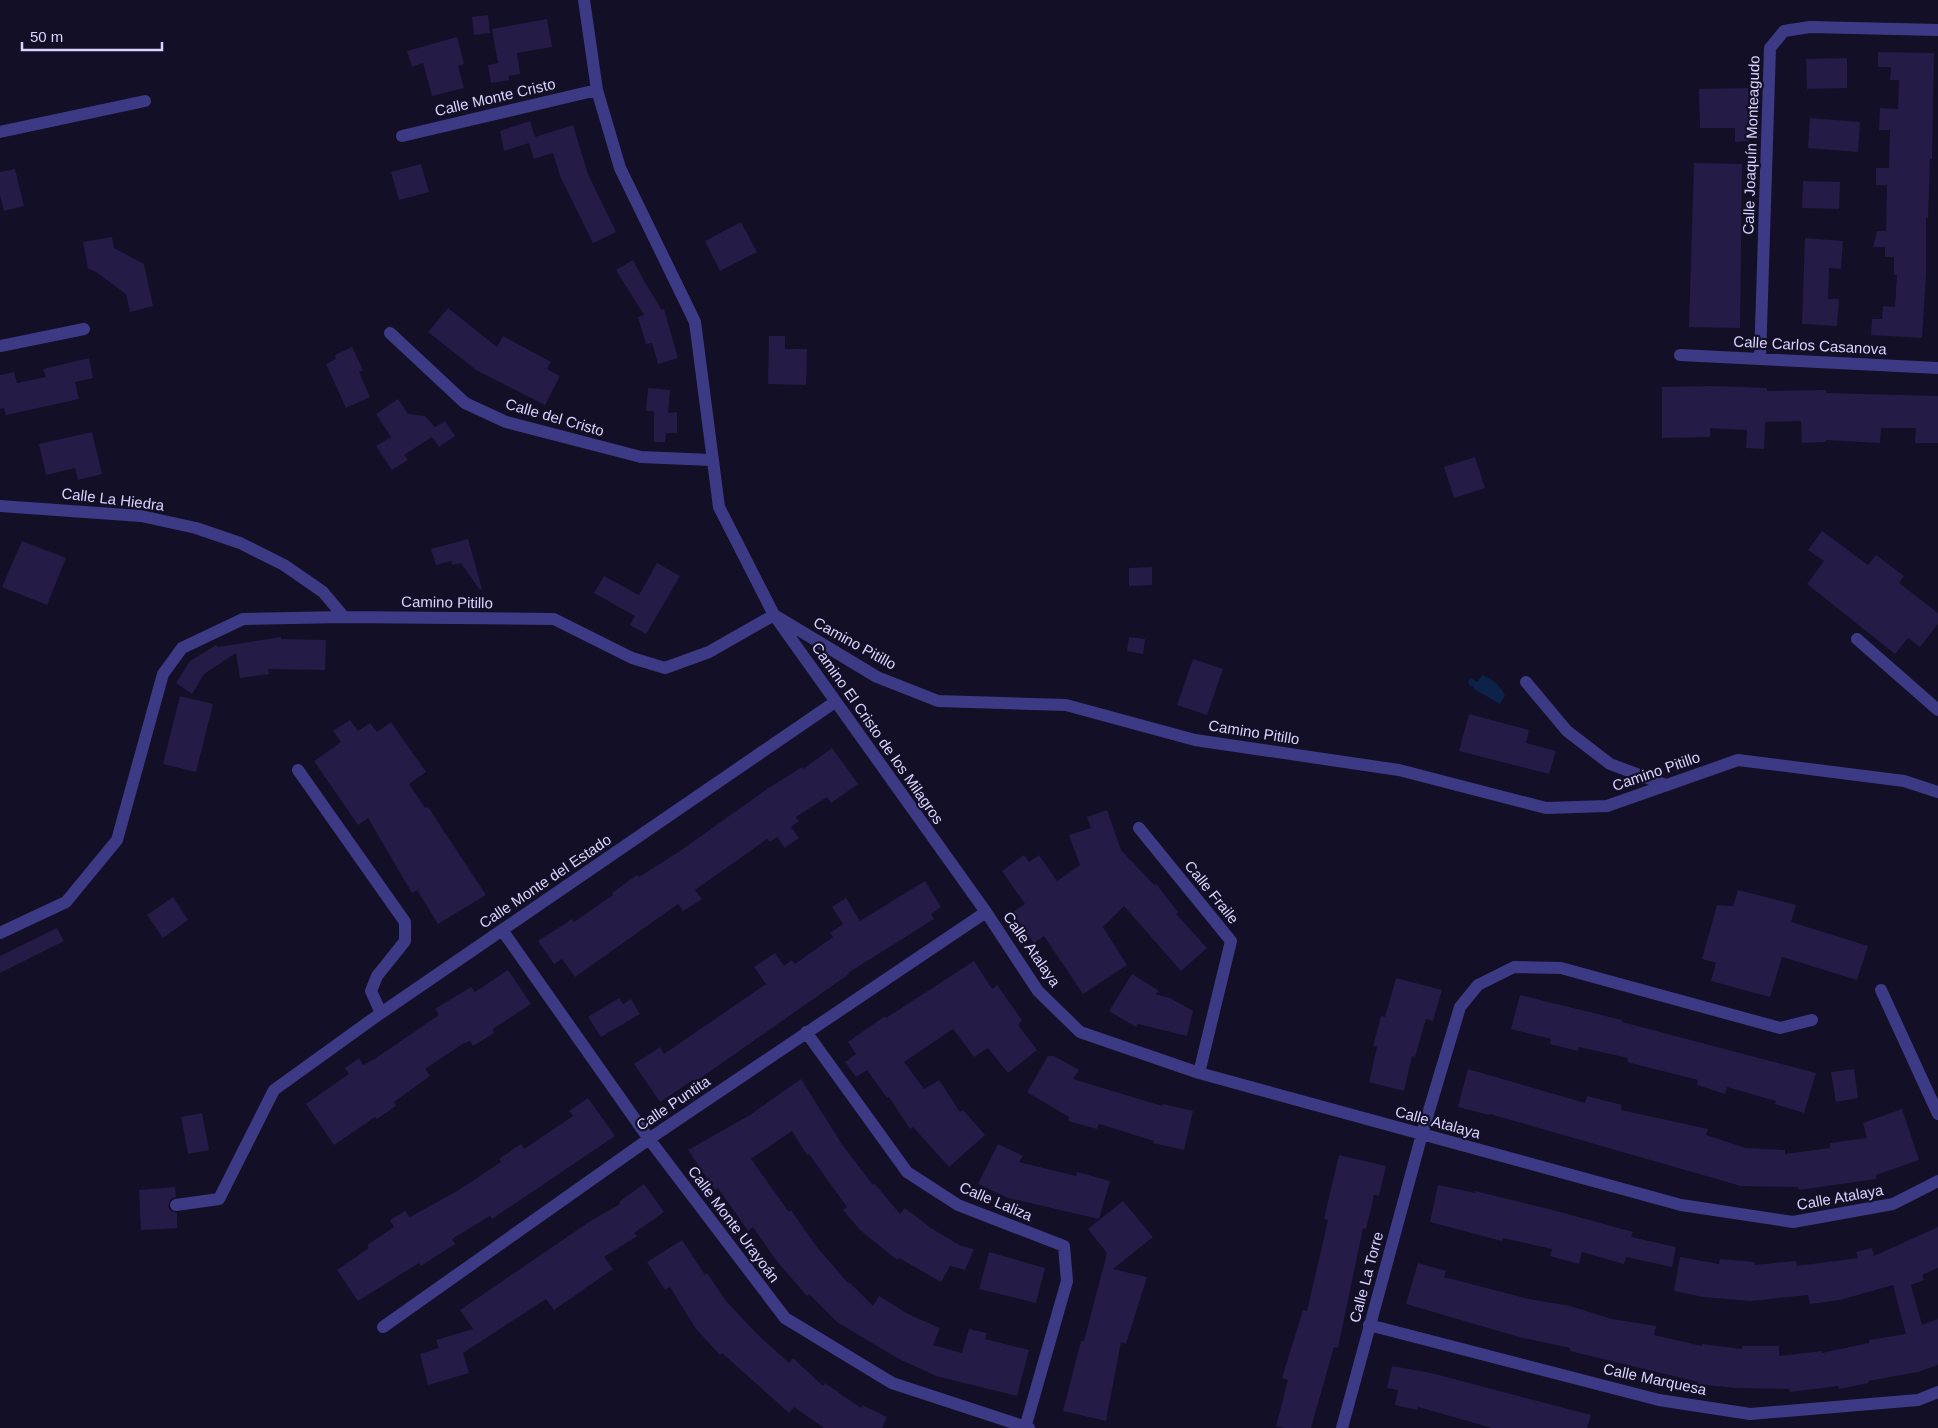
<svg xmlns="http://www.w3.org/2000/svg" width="1938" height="1428" font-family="Arial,sans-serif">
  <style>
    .water { fill: #0c2248 }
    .building { fill: #241b47 }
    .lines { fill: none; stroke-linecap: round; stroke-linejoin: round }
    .minor { stroke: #3d3a85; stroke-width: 12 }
    .labels { text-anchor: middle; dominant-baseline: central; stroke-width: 4.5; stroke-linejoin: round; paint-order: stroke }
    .street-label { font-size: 15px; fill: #d9d4ff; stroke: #130f26 }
  </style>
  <rect width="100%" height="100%" fill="#130f26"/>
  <path class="water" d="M1482,675c11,4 17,10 23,20l-5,9 -26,-15v-3h-4l-2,-4 3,-4 6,4z"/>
  <path class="building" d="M488,15l2,18 -16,2 -2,-18z
    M547,19l5,28 -35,6 3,21 -11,2v4l-18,3 -3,-18 10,-2 -6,-34z
    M457,37l7,27 -6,2 6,22 -32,8 -9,-33 -11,4 -5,-16z
    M1878,52l56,1 -2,106h-2l-2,59h-2v57l-4,63 -51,-3 1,-16h10l1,-13 12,1 2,-32h-3v-18h-9v-10h-12l4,-16h9l1,-46h-11v-17h13l1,-38h-11l1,-22 18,1 1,-29h-9l1,-13h-13z
    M1847,58v30l-40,1 -1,-30z
    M1748,88l1,53 -14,1v-14h-35l-1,-39z
    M1810,118l50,4 -2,30 -50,-4z
    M530,121l5,16 38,-12 15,49 28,58 -23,11 -33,-67 -7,-23 -19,6 -5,-16 -25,8 -4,-20z
    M1694,163l48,1 -2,164 -51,-1z
    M421,164l8,28 -30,8 -8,-28z
    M15,169l9,37 -20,5 -4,-16v-23z
    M1803,181l37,1 -1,27 -37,-1z
    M741,222l16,30 -37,19 -15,-30z
    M112,237l2,11 30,16 9,42 -23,6 -4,-18 -30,-22 -8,-4 -5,-26z
    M1805,238l38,3 -2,28 -12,-1 -1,31h11l-2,27 -35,-2z
    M633,260l11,21 18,29 2,-1 14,49 -20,6 -6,-21 -6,1 -8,-27 6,-2 -28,-45z
    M448,308l49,39 6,-11 48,26 -4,7 13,7 -15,29 -69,-35 -48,-38z
    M769,336h16v13h22l-1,36 -38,-1z
    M352,347l11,23 -4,2 11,25 -24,11 -20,-44 10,-5 -1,-4z
    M89,358l4,20 -18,4 4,17 -73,16 -2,-7 -4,1v-34l14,-3 3,11 29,-6 -3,-8z
    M1713,386l54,2v3l59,-1v3l112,3v47h-23l1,-15h-35l-1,15 -54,-3v2l-24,1 -1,-22 -36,1 -1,27 -18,-1 1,-18 -37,-2v9l-48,1v-51z
    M648,388l22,2 -2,23 9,-1v21h-11l-1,9h-11v-31h-8z
    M398,399l10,15 17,2 10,11 10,-6 10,15 -16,11 -7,-10 -28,18 4,5 -16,10 -16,-24 15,-9 -15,-23z
    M92,432l10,42 -24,6 -3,-12 -29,7 -7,-31z
    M1475,457l10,31 -31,10 -10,-31z
    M1822,531l46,34 8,-10 28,21 -5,7 39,30v11l-18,23 -12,-9 -13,16 -88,-70 17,-23 -16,-11z
    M468,539l14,50 -2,1 -19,-27 -9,2 -1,-4 -15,4 -5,-16z
    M22,541l44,17 -19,47 -45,-18z
    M657,563l23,13 -34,58 -16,-9 5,-9 -41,-23 10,-17 35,19z
    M1152,567v18l-23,1v-18z
    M281,637v2l45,1 -1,30 -57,-1 1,5 -29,4 -4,-25 -32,21 -12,20 -16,-11 14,-22 26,-16 2,2z
    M1129,637l16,2 -2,15 -16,-3z
    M1193,659l30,10 -16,46 -30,-10z
    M180,696l33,8 -17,68 -33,-8z
    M1469,714l60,16 -3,13 30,8 -7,23 -90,-23z
    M350,720l8,11 12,-8 7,9 14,-10 35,50 -17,12 16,24 3,-1 58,88 -48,29 -21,-34 -5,3 -44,-75 -10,7 -44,-64 27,-19 -8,-11z
    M832,748l26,36 -27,19 -4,-6 -31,20 3,4 -8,6 8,11 -14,10 -8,-11 -7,5 -3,-3 -72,51 7,9 -19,12 -5,-7 -103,73 -13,-18 -8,5 -16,-23 34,-22 2,3 39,-27 -1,-2 25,-18 2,2 41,-26 87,-62 35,-22 1,2z
    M1107,810l14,40 33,35 2,-1 22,28 -2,2 31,34 -26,23 -57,-65 -21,21 24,38 -44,29 -39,-58 -10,7 -22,-30 13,-9 -23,-33 22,-16 5,7 10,-7 18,26 23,-16 -11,-30 22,-7 -4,-11z
    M925,881l16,26 -10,7 3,5 -86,54 1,1 -154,108 -2,-2 -33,22 -26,-38 26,-17 4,7 102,-70 -12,-17 21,-14 9,13 8,-6 3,4 38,-27 -3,-4 13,-9 -11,-17 14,-9 14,23z
    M1738,890l58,15 -5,17 77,24 -11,34 -75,-23 -12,40 -59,-16 5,-18 -14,-4 15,-54 16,1z
    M173,897l15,23 -25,18 -16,-23z
    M57,928l7,13 -64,32v-17z
    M974,961l18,28 5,-4 25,35 -4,5 19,25 -29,23 -20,-25 -14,9 -21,-28 -49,33 20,27 15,-9 21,32 3,-2 22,25 -36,32 -36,-40 -3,2 -21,-32 -2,1 -20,-28 -11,7 -11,-15 11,-8 -8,-12 37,-26 1,2z
    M508,970l23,34 -38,25 1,4 -21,13 -3,-5 -6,2 -39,26 5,7 -36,26 2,4 -19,13 -2,-2 -41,28 -28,-41 43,-30 -4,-6 14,-10 4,7 13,-7 63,-43 -4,-6 36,-22 4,5z
    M1132,974l27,17 -4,3 15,4 23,13 -6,25 -49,-12 -2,3 -27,-16z
    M1396,978l46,12 -9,31 -7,-2 -11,38 -3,-1 -8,35 -35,-9 8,-35 -4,-1 8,-30 4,1z
    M1520,995l102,25v2l194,51 -12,40 -29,-9 1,-3 -49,-14 -2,7 -28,-9 1,-5 -71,-18 1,-4 -49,-11 -1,4 -28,-7 1,-5 -40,-10z
    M619,998l4,6 8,-5 9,15 -39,23 -13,-20z
    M1048,1056h6l25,14 -6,9 89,27 1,-2 30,7 -9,39 -31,-7 1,-2 -55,-17 -2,5 -29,-8 1,-4 -42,-25z
    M1468,1069l117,34 2,-7 35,9 -1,5 87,19 -2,6 40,13 39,2v4l45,-6v-5l37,-5 -4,-15 39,-14 17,51 -43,15v4l-77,11 -1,-3 -57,-1 -251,-72 -1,1 -31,-8z
    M1854,1069l4,29 -22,4 -5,-30z
    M801,1079l42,67 30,39 1,-2 26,31 5,-6 26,20 30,18 13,3 -9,21 -15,-4 -9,16 -42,-24 -2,2 -37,-30 -17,-20 4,-3 -38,-53 -2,1 -15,-24 -41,28 38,53 2,-2 25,36 32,37 1,-1 24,24 6,-10 29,18 32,14 -7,17 29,8 7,-24 18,4 -2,6 44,11 -12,46 -81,-20 -37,-17 -62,-37 -28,-28 -2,2 -32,-37 -22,-32 -5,4 -30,-43 -3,2 -27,-40 62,-35z
    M588,1098l27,38 -123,83 -2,-3 -38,23 3,5 -34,22 -2,-3 -61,38 -21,-31 32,-22 -2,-3 27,-18 -4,-7 15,-9 5,6 49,-27 42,-28 -2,-3 22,-15 3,5 49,-33 -4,-5z
    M202,1113l7,37 -21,4 -7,-37z
    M998,1144l25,12 -4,6 57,14 1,-4 33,9 -11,38 -91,-21 -30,-14z
    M1339,1155l47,11 -7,30 -5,-1 -8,34 -3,-1 -25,120 -4,-1 -23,81h-26l-9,-2 12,-46 -6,-2 21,-68 4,1 21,-91 -4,-1z
    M644,1184l20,28 -30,21 3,3 -33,21 9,12 -59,41 -8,-11 -83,54 6,20 -41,12 -8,-31 19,-6 -3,-8 37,-11 -13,-19 129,-88 31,-18 -1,-2z
    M1438,1185l37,8v-2l78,19 80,22 -2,5 45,10 -4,20 -46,-10 -2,7 -42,-12 -3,12 -29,-8 2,-7 -49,-11 -1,3 -72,-19z
    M175,1187l1,10 -5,2 -3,7 2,4 7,3v15l-36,2 -2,-40z
    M1123,1201l30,36 -40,32 34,8 -21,67 -5,-2 -15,79 -43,-10 18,-70h3l23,-88 -19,-24z
    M1938,1227v41l-16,7 2,5 -13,5 11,40 16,-6v46l-20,7 -50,9 1,2 -30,6 -1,-3 -48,6 -1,-3 -54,-1 -37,-4v-2l-128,-31v-3l-51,-11 -113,-33 12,-41 28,8 -2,6 85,22 41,7 42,13 44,7 -2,9 48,11v-2l40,5v-3h37v10l43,-5v2l47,-10v-3l37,-6 -13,-49 -53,15 -30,4 -2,-9 -58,6 -47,-4 -29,-6 6,-34 39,7 1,-5 35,3 -1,3 42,-4 1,5 61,-8 -2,-6 16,-4 2,8z
    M682,1240l23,35 2,-2 19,28 31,33 32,29 4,-5 30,28 2,-3 36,25 1,-3 25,12 -5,11h-58l-30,-21 -5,6 -67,-60 -2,2 -24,-26 -26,-42 -5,3 -18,-28z
    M989,1252l56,16 -9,35 -57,-14z
    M1392,1366l39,7 160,42 -4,13h-95l-74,-21 -1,3 -22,-5 3,-15 -11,-2z"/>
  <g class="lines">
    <path class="minor" d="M584,0l13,90 23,78 75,154 24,185 55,108 212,297 52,79 42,41 119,41 482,132 112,17 100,-18 45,-23
      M0,132l145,-31
      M402,136l195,-46
      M390,333l75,70 41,19 135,35 70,3
      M0,346l84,-17
      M1680,355l258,13
      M1760,359l10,-311 14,-17 26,-4 128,3
      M0,506l141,10 55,12 44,15 44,22 39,27 21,25
      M1857,639l81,71
      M1526,682l41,49 43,33 56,21
      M298,770l107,152v19l-28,35 -6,15 10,22
      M1139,828l92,113 -32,132
      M502,930l147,209 136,179 107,65 137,45
      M0,933l66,-31 51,-62 46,-166 19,-26 61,-29 101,-2 210,2 78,39 33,10 44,-16 65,-37 103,62 61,24 128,4 129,35 204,30 147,38 61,-2 131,-46 166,21 34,11
      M1881,990l57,124
      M806,1032l101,140 51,33 106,41 3,35 -42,147
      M176,1205l43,-6 55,-109 107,-77 454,-311
      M1369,1325l290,75 91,14 168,-14 20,-8
      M383,1327l266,-188 337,-227
      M1342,1428l80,-294 38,-127 18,-22 36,-18 47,1 219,60 32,-8"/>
  </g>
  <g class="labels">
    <g class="street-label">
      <text transform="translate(495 97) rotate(-13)">Calle Monte Cristo</text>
      <text transform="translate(1751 145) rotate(-88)">Calle Joaquín Monteagudo</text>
      <text transform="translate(1810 345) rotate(3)">Calle Carlos Casanova</text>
      <text transform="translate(555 417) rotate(16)">Calle del Cristo</text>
      <text transform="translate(113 499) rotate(7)">Calle La Hiedra</text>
      <text transform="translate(447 602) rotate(1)">Camino Pitillo</text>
      <text transform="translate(855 643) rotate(29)">Camino Pitillo</text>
      <text transform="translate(1254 732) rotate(9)">Camino Pitillo</text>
      <text transform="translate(878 733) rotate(55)">Camino El Cristo de los Milagros</text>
      <text transform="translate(1656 771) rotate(-19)">Camino Pitillo</text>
      <text transform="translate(545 881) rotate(-34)">Calle Monte del Estado</text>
      <text transform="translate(1212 892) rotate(51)">Calle Fraile</text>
      <text transform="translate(1032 949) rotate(55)">Calle Atalaya</text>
      <text transform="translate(673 1103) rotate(-34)">Calle Puntita</text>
      <text transform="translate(1438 1122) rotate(15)">Calle Atalaya</text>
      <text transform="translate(1840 1197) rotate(-10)">Calle Atalaya</text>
      <text transform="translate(996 1201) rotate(23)">Calle Laliza</text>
      <text transform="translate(734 1224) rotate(53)">Calle Monte Urayoán</text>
      <text transform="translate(1366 1277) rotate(-75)">Calle La Torre</text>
      <text transform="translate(1655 1379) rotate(12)">Calle Marquesa</text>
    </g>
  </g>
  <path d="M22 42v8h140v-8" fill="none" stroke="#d9d4ff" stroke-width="2.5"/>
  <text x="30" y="42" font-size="15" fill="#d9d4ff" stroke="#130f26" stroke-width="4" paint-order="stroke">50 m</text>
</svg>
